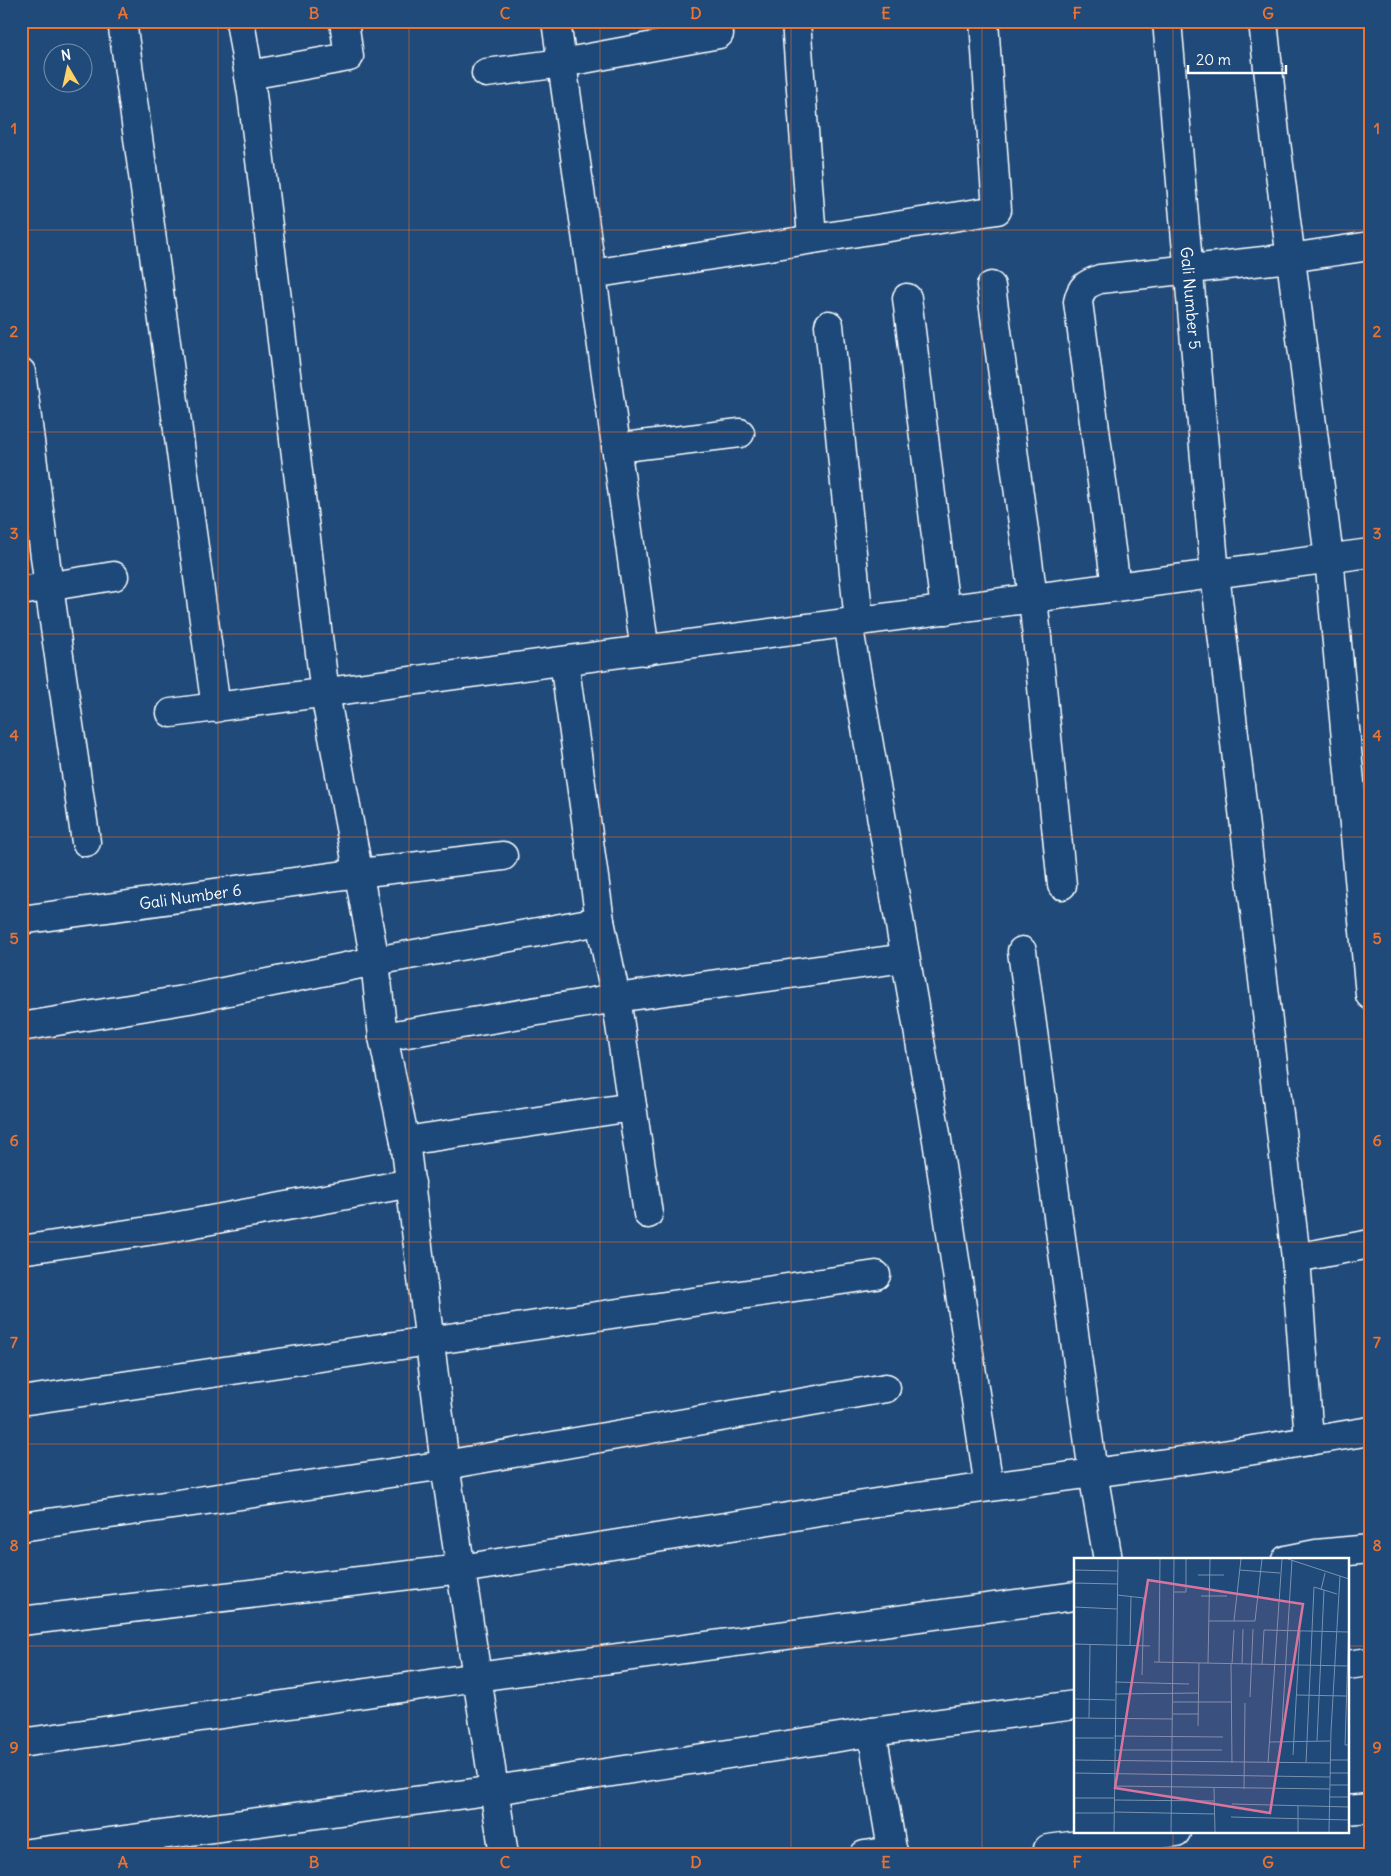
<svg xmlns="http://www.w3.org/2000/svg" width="1391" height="1876" font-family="Delius,sans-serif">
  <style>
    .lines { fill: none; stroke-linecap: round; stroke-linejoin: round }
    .street-casing { stroke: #fff; stroke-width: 31 }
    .street { stroke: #1f4a7a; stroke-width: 28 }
    .grid { fill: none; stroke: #eb7230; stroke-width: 1; stroke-opacity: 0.55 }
    .labels { text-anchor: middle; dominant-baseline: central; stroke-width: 5; stroke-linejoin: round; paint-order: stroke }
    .street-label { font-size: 16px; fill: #fff; stroke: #1f4a7a }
    .inset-road { fill: none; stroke: #7992af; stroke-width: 1 }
    .view { fill: #da749d; fill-opacity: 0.15; stroke: #da749d; stroke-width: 2.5 }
    .inset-edge { fill: none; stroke: #fff; stroke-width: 2.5 }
    .neatline { fill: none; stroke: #eb7230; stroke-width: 2 }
    .grid-label { font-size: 16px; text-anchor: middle; font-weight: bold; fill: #eb7230 }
  </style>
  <rect width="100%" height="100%" fill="#1f4a7a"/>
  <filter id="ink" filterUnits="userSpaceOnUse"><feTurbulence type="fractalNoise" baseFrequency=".02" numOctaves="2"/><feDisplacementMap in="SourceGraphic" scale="10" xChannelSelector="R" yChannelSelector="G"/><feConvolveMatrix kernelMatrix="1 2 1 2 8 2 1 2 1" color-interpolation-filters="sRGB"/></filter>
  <g filter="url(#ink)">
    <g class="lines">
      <defs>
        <g id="street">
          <path d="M122,21l94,687"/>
          <path d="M240,21l12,73 73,600 50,267 8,76 22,104 40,324 59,390"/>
          <path d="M556,21l89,630"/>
          <path d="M796,21l16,218"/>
          <path id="s1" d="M1167,21l48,553 81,684 13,183"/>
          <path d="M1263,21l12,113 54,424 41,437"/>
          <path d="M486,73l76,-10 157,-29"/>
          <path d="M249,75l100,-18 -5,-36"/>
          <path d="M592,274l405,-64 -13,-189"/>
          <path d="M991,286l42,312 29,287"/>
          <path d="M907,298l38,312"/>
          <path d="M829,325l30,297"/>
          <path d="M21,372l28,215 37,255"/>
          <path d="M616,448l124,-15"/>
          <path d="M1116,587l-38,-285c3,-15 8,-18 22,-23l190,-21 80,-12"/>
          <path d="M21,591l93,-15"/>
          <path d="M848,623l89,517 52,347"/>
          <path d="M564,661l36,260 16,77 32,216"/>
          <path d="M171,713l1199,-160"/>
          <path id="s2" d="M21,920l338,-47 144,-17"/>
          <path d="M1022,951l71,522 15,87"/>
          <path d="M21,1027l168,-28 186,-38 225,-40"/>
          <path d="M383,1037l233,-39 289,-40"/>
          <path d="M405,1141l227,-34"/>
          <path d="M21,1250l147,-22 243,-45"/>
          <path d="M1296,1258l74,-14"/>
          <path d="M21,1401l855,-126"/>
          <path d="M21,1527l424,-62 441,-77"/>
          <path d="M1286,1560l30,-6 54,-5"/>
          <path d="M21,1621l440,-52 434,-69 322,-44 153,-25"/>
          <path d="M1347,1665l23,-3"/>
          <path d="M872,1732l21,123"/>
          <path d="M21,1743l456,-66 598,-81"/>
          <path d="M1347,1810l23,-2"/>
          <path d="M1048,1849l128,-17"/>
          <path d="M21,1854l474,-64 377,-58 203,-27"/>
          <path d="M864,1855l29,-4"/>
        </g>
      </defs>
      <use href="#street" class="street-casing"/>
      <use href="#street" class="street"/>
    </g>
  </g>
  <path class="grid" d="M218,21v1834M409,21v1834M600,21v1834M791,21v1834M982,21v1834M1173,21v1539M21,230h1349M21,432h1349M21,634h1349M21,837h1349M21,1039h1349M21,1242h1349M21,1444h1349M21,1646h1054M1347,1646h23M1173,1832v23"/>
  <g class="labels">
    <g class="street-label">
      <text stroke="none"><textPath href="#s1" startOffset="278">Gali Number 5</textPath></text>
      <text stroke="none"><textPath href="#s2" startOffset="171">Gali Number 6</textPath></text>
    </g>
  </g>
  <g transform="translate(1074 1558)">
    <rect width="275" height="275" fill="#1f4a7a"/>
    <path class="inset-road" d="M214,1l61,20M0,12l44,1M165,12l41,3M124,17h26M0,25l43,1M247,32l4,-17M100,34h12v-33M43,37l27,3 -2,77M127,38h26M0,49l43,2M275,61l-4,126h4M135,63h46l7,-62M160,63l7,-62M0,86l76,2M56,88l1,-50M80,104l195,4M85,104l1,-103M134,105l2,-104M157,106l1,99M158,106l2,-34M168,106l1,-35M188,107l2,-35 85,2M41,124l74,2M41,136l83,-1M222,137l50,1M176,139l3,-68M0,141l41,1M98,144h60M99,156h26M0,160l99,1M15,160l1,-73M124,168l1,-63M40,178l109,1M0,180h40M243,183l7,-151M196,184l60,-1M207,184l11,-182M40,192h108M219,197l7,-124M0,202l256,3M256,202h19M194,205l14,-204M232,205l8,-176 23,7M0,215l256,4M256,215h19M256,227h19M40,228l216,3M140,230l1,44M170,231l1,-86M255,239h20M0,240h40M40,242l100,1M158,246l117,3M40,254l101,2M0,255h40M157,259l118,3M40,274l4,-273M97,274l3,-273M224,274v-26M255,274l2,-101 9,-155"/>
    <path class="view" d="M74,22l155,24 -33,209 -155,-25z"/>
    <rect width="275" height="275" class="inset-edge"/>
  </g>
  <rect width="1391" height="1876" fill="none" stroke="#1f4a7a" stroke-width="55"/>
  <g transform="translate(68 68) rotate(351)"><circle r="24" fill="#1f4a7a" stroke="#7992af"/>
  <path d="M0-4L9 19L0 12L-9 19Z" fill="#ffd166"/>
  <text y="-8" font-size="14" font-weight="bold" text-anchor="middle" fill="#ffffff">N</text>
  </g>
  <path d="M1188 65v8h98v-8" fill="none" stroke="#ffffff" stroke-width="2.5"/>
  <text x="1196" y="65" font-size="15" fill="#ffffff" stroke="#1f4a7a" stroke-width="4" paint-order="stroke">20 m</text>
  <rect x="28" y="28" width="1336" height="1820" class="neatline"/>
  <g class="grid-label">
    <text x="123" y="19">A</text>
    <text x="314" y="19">B</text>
    <text x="505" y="19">C</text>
    <text x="696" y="19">D</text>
    <text x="886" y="19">E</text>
    <text x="1077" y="19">F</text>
    <text x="1268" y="19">G</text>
    <text x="14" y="134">1</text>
    <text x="1377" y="134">1</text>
    <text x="14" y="337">2</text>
    <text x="1377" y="337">2</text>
    <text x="14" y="539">3</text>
    <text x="1377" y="539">3</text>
    <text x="14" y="741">4</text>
    <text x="1377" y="741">4</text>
    <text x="14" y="944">5</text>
    <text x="1377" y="944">5</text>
    <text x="14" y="1146">6</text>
    <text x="1377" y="1146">6</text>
    <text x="14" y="1348">7</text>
    <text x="1377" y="1348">7</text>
    <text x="14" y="1551">8</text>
    <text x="1377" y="1551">8</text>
    <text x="14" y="1753">9</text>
    <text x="1377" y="1753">9</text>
    <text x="123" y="1868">A</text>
    <text x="314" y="1868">B</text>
    <text x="505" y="1868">C</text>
    <text x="696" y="1868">D</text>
    <text x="886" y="1868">E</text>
    <text x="1077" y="1868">F</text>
    <text x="1268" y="1868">G</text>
  </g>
</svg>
